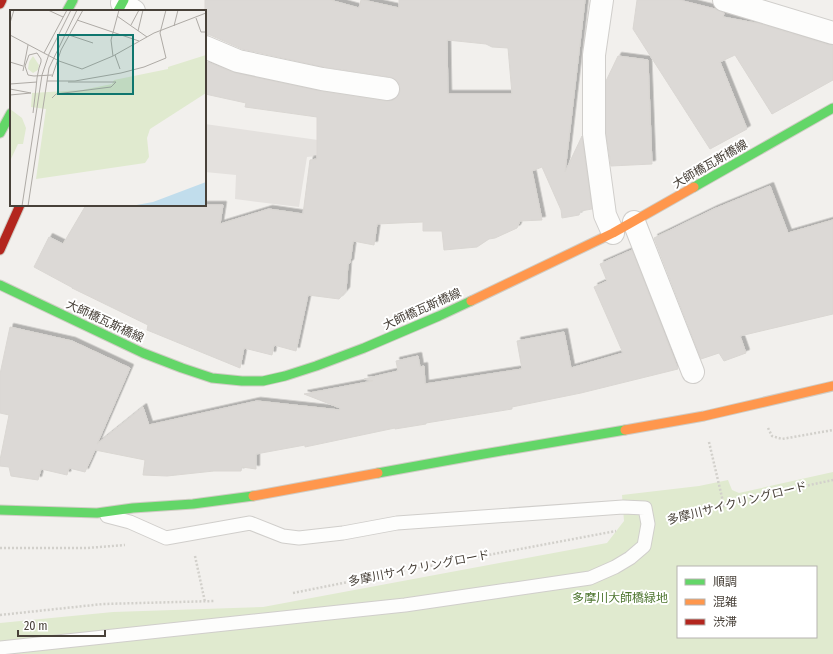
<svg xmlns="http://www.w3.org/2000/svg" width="833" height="654" font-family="'Fira Sans Condensed','Noto Sans JP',sans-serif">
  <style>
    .green { fill: #e0eacf; fill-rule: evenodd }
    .parking { fill: #e4e1de }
    .building { fill: #dcd9d6; stroke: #dad7d3; fill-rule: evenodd; filter: url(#shadow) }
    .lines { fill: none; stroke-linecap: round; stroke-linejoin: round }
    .lane-casing { stroke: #d0cecb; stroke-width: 15 }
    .street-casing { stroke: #d0cecb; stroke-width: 24 }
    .fast-casing { stroke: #d0ccc4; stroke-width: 11 }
    .slow-casing { stroke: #d0ccc4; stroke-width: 11 }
    .jam-casing { stroke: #d0ccc4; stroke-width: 11 }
    .path { stroke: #d2d0cb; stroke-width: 2.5; stroke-dasharray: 2 2; stroke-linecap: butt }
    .lane { stroke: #fdfdfc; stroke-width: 13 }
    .street { stroke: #fdfdfc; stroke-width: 22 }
    .fast { stroke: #63d668; stroke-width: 9 }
    .slow { stroke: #ff974d; stroke-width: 9 }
    .jam { stroke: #b3261e; stroke-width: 9 }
    .labels { text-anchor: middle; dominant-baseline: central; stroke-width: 4; stroke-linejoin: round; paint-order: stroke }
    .street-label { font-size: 12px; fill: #484139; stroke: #fff }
    .park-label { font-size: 12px; fill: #4e7630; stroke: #fff }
    .inset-road { fill: none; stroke: #aeaaa5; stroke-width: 1 }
    .view { fill: #0f766e; fill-opacity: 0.15; stroke: #0f766e; stroke-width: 2 }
    .inset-edge { fill: none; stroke: #484139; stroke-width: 2 }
  </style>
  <defs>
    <filter id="shadow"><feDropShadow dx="3.5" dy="-3.5" stdDeviation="0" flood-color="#0004"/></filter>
  </defs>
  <rect width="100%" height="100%" fill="#f2f0ed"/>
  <path class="green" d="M833,472v182h-833v-31l113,-11 150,-5 344,-64 17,-22 -2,-26 77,-9 29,-6 4,10 7,3zM678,567h138v70h-138z"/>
  <path class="parking" d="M205,124l113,16 -1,16 -10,1 -8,50 -64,-8 1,-24 -31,-3z"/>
  <path class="building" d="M205,0h125l29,8 2,-8h2l36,8v-8h186l-20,172 17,-36 10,73 -11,2 -2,4 -17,3 -1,-8 -19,-43 -10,4 10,49 -22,1 -3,7 -22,10 -6,1 -12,8 -33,3 -2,-19h-19v-9l-46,2 -3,21 -21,-4 -3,22 -2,1 -2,27 -7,8 -31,-4 -12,56 -22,-6 -2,10 -28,-7 -4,20 -93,-38 1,-5 -76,-37h1l-39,-21 15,-30 14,7 23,-39h137l-3,19 49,-15 34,5 7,-54 7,-1v-42l-72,-10 1,-4 -41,-9v-33l30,12 85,18 67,10 6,-1 5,-4 2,-5 -1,-7 -4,-5 -5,-2 -66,-10 -82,-18 -32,-14h-5zM447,40l39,4 6,3 16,1 4,46h-64z
    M637,0h42l36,9 9,4 -1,4 38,7 68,21h4v35l-61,34 -37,-59 -15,7 27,67 -37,20 -77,-120z
    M618,56l30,4 4,104 -41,2 -5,-33v-52z
    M770,186l18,47 45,-13v94l-93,22 6,17 -22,8 -5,-8 -18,6 -47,-121 60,-29z
    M632,250l46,119 -97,24 -69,14v2l-86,14v1l-31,5v-1l-90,19v-2l-49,9v15l-14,-2 -1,4h-27l-47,5 -24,-1 2,-15 -50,-10 -10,22 -16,-4 -2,7 -26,-6 -3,11 -27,-4 -2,-9 -9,-1v-6l9,-45 -9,-2v-39l10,-47 62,14 58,27 -33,76 46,-37 6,18 108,-24 83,9v-2l-36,-14 69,-13 -9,-2 34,-8 -2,-10 22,-5 2,11 4,-1 1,18 97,-15 -5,-28 47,-9 7,36 52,-15 -29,-66 13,-6 -7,-17z"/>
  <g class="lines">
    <defs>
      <path id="lane" d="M0,648l405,-43 185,-27 25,-11 15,-9 14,-12 4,-22 -3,-16 -22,-1 -226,16 -54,10 -44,5 -16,-2 -33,-13 -84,15 -36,-16 -23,-6"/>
      <path id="street" d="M602,0l-8,55v79l11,81 8,18
        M724,0l109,33
        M122,3l12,8
        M205,47l33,14 84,18 66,10
        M634,222l59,150"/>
      <path id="fast" d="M67,11l6,-11
        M118,11l6,-11
        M0,133l11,-20
        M694,187l139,-79
        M0,285l143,68 39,15 30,10 30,3h21l22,-5 31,-10 48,-18 75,-32 32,-15
        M378,473l94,-17 153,-26
        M0,510l97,3 36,-5 60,-4 60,-8"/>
      <path id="slow" d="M471,301l142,-68 81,-46
        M625,430l79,-14 129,-30
        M253,496l125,-23"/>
      <path id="jam" d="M0,4l2,-4
        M0,250l20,-45"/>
    </defs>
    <use href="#lane" class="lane-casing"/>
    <use href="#street" class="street-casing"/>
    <use href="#fast" class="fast-casing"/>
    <use href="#slow" class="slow-casing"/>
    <use href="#jam" class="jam-casing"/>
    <path class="path" d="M768,428l4,8 10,3 51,-9
      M709,442l15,64
      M668,519l56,-13 16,-6 93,-20
      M0,548h87l38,-3
      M195,556l10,46
      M293,593l110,-22 213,-40
      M0,615l103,-11 112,-3"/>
    <use href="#lane" class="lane"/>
    <use href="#street" class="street"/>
    <use href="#fast" class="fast"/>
    <use href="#slow" class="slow"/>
    <use href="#jam" class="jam"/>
  </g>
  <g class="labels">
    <g class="street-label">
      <text transform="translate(710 164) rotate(-30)">大師橋瓦斯橋線</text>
      <text transform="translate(422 309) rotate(-24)">大師橋瓦斯橋線</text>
      <text transform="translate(105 321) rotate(25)">大師橋瓦斯橋線</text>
      <text transform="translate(737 503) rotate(-14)">多摩川サイクリングロード</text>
      <text transform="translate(419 568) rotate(-11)">多摩川サイクリングロード</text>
    </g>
    <g class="park-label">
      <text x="620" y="598">多摩川大師橋緑地</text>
    </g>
  </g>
  <g transform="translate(10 10)">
    <rect width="196" height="196" fill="#f2f0ed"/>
    <path d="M196,45v38l-56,36 -3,9 2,19 -4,6 -109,16 10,-70 -15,-2 1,-14 50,-3 30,-6 2,-4 54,-11v-2zM23,46l6,9 -1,5 -5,3 -5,-4 1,-7zM0,99l12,9 4,10 -3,16h-5l-8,17z" fill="#e0eacf"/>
    <path d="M196,172v24h-75l22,-4z" fill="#c1ddec"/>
    <path class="inset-road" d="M38,0l15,7M107,6l30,21M186,8l5,14h5M67,10l62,21M0,13l4,-13M121,15l8,-15M164,16l4,-16M128,21l5,-21M0,25l49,26 23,8 31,-13 41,-23 52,-20M59,25l24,8M34,43l23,-43M105,45l5,14M103,46l-2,-16 8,-30M0,52l13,4M13,61l5,-26M42,67l9,-27 22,-40M37,71h28l46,-8 23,-6 22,-9 -6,-25 6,-23M0,74l27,-2M0,79l21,4M0,85l21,-2M42,88l4,-4 55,-7 5,-5h-48M23,103l3,-25 1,-10 2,-10 2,-6v-3l-4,-6 -8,2 -4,11 3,9 6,1 18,-1M12,196l20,-131 7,-21 22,-44M18,196l21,-138 28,-58"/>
    <path class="view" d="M48,25h75v59h-75z"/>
    <rect width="196" height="196" class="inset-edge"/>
  </g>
  <rect x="677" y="566" width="140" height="72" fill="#ffffff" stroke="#b6b3b0"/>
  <rect x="685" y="579" width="20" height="6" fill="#63d668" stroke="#b6b3b0"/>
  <text x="713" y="586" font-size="12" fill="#484139">順調</text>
  <rect x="685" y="599" width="20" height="6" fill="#ff974d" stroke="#b6b3b0"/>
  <text x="713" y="606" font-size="12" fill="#484139">混雑</text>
  <rect x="685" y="619" width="20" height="6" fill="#b3261e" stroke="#b6b3b0"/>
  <text x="713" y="626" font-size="12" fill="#484139">渋滞</text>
  <path d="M18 630v6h87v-6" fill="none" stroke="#484139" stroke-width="2"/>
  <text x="24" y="630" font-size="12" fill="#484139" stroke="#ffffff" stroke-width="3" paint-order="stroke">20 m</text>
</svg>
